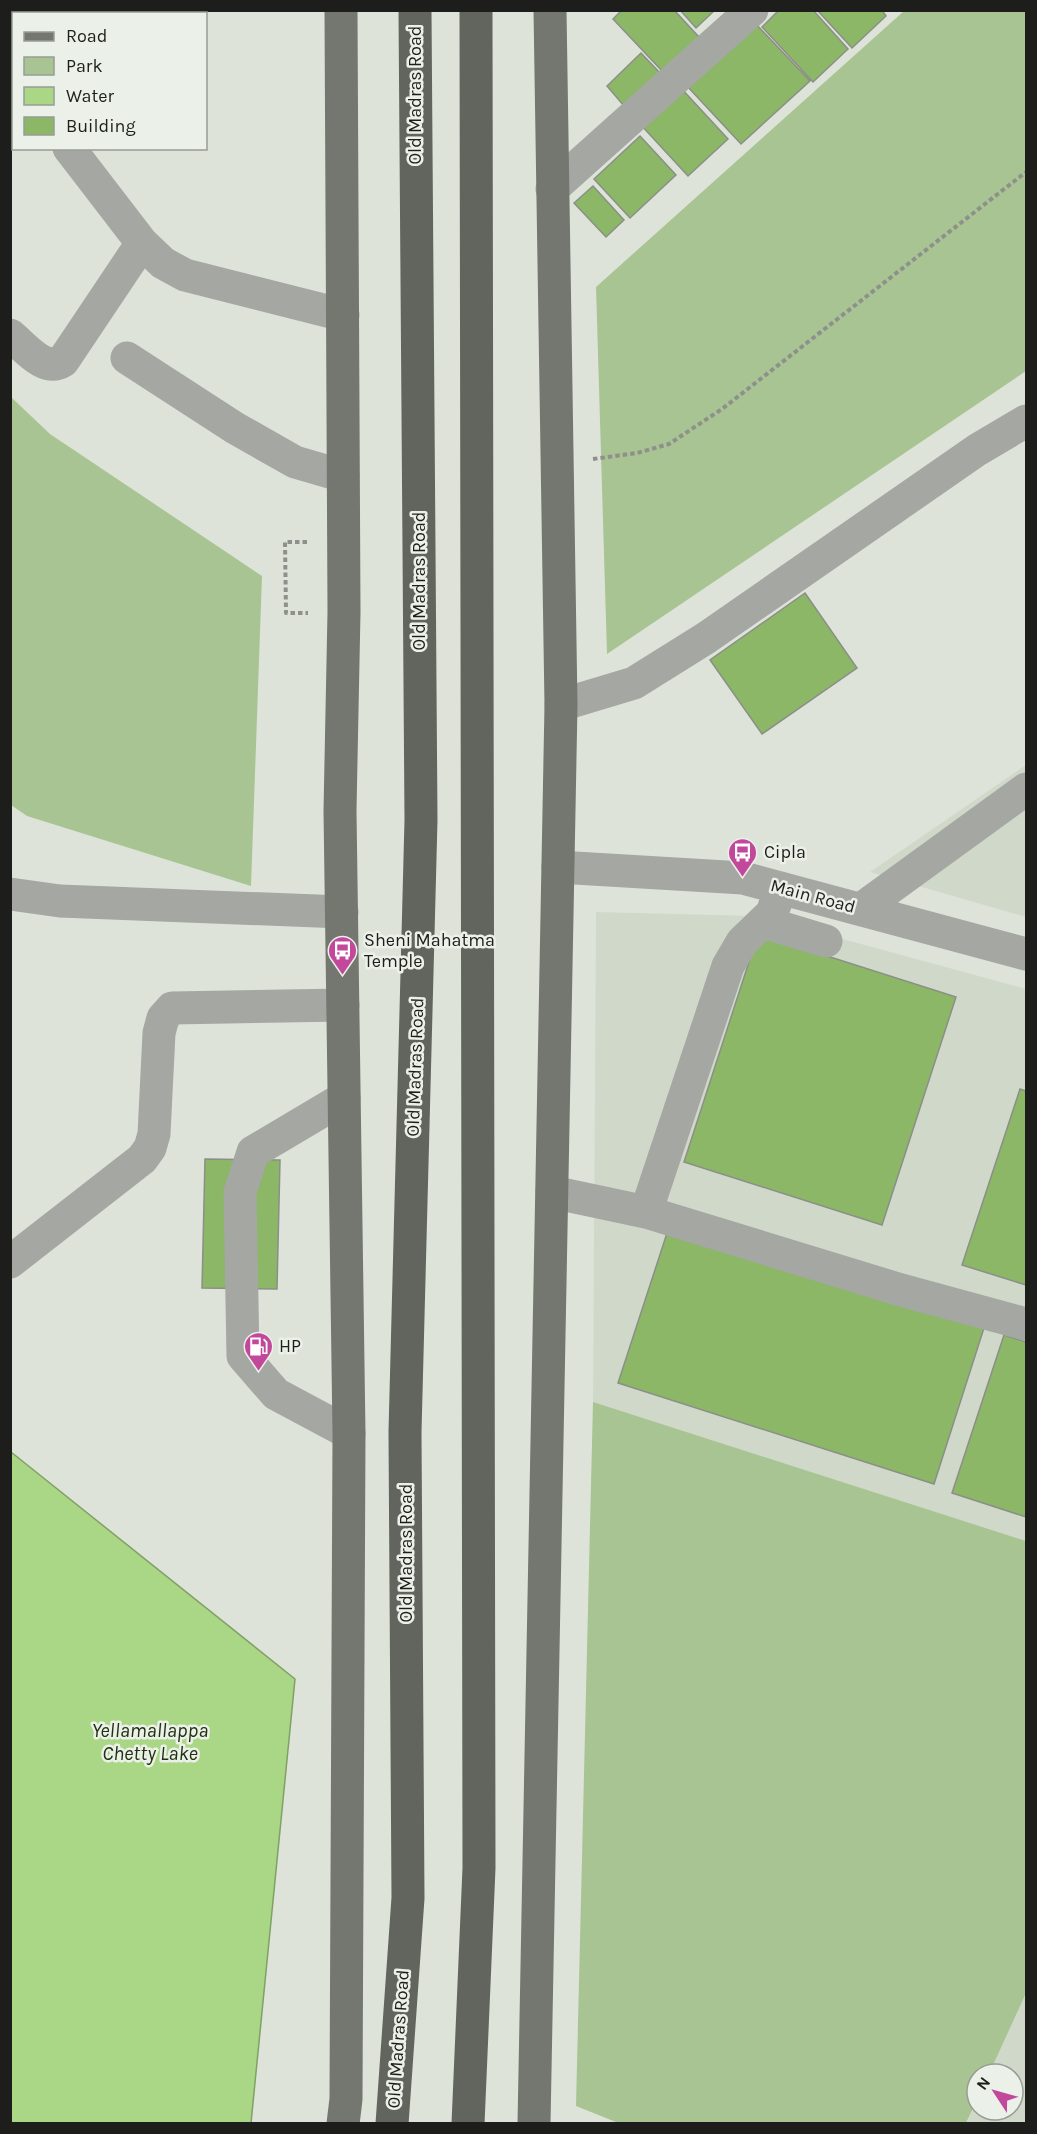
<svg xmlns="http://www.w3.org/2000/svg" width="1037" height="2134" font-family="Karla,sans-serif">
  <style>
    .built { fill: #d0d9c9 }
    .green { fill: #a8c492 }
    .water { fill: #aad785; stroke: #80a065; stroke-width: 1.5 }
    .building { fill: #8bb767; stroke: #8b8f87; stroke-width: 1.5 }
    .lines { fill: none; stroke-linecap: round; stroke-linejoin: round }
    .path { stroke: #8e918b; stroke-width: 4; stroke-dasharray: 4.5 3; stroke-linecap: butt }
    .minor { stroke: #a5a7a3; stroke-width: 33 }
    .major { stroke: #737770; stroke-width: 33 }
    .highway { stroke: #61655e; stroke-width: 33 }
    .labels { text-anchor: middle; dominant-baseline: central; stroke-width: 5; stroke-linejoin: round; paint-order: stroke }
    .street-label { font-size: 18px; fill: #1d1e1b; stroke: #ebf0e8 }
    .poi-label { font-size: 18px; fill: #1d1e1b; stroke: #ebf0e8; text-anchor: start }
    .water-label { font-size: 20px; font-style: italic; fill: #203110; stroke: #ebf0e8 }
  </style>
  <rect width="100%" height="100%" fill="#dee3da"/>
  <path class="built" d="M1026,765v152l-156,-45z
    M596,912l162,4 268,73v552l-433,-138z
    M1026,1993v130l-60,1 11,-24v10h36v-36h-24z"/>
  <path class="green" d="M904,11h122v360l-419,283 -11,-367z
    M11,397l39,37 212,142 -11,310 -224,-70 -16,-11z
    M593,1402l433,139v452l-37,81h-12v26l-11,23 -345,1 -45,-18z"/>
  <path class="water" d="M11,1452l284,227 -44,444h-240z"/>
  <path class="building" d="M622,10h52l25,27 -37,34 -49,-52z
    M680,10h35l-19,18z
    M779,10h34l35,39 -35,33 -51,-55z
    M817,10h65l4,6 -34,32z
    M755,23l55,58 -69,63 -54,-58z
    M641,53l19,20 -36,33 -17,-20z
    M680,87l48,52 -40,37 -48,-52z
    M640,136l36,39 -46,43 -36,-39z
    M593,186l31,34 -18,17 -32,-34z
    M805,593l52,75 -95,66 -52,-74z
    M758,934l198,63 -74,228 -198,-63z
    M1020,1089l6,2v194l-64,-20z
    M205,1159l75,1 -3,129 -75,-1z
    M669,1227l315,101 -50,156 -316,-101z
    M1004,1335l22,7v175l-74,-24z"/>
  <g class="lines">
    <path class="path" d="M593,459l44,-6 32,-9 53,-35 304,-237
      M307,542h-22l1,71h22"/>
    <path class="minor" d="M10,74l4,4
      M69,148l73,95 21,20 22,12 158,40
      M552,189l200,-179
      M10,335c15,12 34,38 53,26l79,-118
      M127,358l108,70 60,34 48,14
      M561,705l73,-22 72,-45 271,-188 49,-29
      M558,867l185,11 283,76
      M10,894l50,7 282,11
      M861,909l165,-120
      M763,922l63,19
      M344,1098l-91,54 -13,40 3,164 33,38 73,39
      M552,1192l94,20 255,78 125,34
      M646,1212l82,-246 14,-24 30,-29 9,-25
      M10,1262l132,-103 8,-11 4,-14 5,-101 4,-15 9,-10 171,-3"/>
    <path class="major" d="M341,10l3,602 -4,199 9,622 -3,666 -3,25
      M534,2124l27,-1419 -11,-695"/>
    <path class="highway" d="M392,2124l16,-226 -3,-466 16,-612 -6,-810
      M468,2124l11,-256 -3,-1858"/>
  </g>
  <defs>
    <symbol id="bus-pin" viewBox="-11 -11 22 30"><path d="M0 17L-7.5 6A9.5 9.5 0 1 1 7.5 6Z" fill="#c2489c" stroke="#ebf0e8"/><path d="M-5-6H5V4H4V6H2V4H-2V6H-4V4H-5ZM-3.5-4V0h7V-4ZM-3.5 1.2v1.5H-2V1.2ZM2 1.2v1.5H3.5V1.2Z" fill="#fff"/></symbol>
    <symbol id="fuel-pin" viewBox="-11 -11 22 30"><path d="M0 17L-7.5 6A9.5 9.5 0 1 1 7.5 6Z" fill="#c2489c" stroke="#ebf0e8"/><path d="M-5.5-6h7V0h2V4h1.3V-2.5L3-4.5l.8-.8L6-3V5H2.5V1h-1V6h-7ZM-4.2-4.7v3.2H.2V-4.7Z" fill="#fff"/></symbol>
  </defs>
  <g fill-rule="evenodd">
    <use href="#bus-pin" x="726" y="836" width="33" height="45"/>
    <use href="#bus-pin" x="326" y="934" width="33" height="45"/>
    <use href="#fuel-pin" x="242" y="1330" width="33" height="45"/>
  </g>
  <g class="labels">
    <g class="street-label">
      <text transform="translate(415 95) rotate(-90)">Old Madras Road</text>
      <text transform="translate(419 581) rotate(-90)">Old Madras Road</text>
      <text transform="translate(813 896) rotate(15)">Main Road</text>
      <text transform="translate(415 1067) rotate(-88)">Old Madras Road</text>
      <text transform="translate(406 1553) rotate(-90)">Old Madras Road</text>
      <text transform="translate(398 2039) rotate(-86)">Old Madras Road</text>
    </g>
    <g class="poi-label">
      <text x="764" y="852">Cipla</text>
      <text x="364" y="940">Sheni Mahatma<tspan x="364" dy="21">Temple</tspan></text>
      <text x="279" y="1346">HP</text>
    </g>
    <g class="water-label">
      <text x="150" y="1730">Yellamallappa<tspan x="150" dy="23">Chetty Lake</tspan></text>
    </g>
  </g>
  <rect width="1037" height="2134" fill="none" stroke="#1d1e1b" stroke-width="24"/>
  <rect x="12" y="12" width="195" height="138" fill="#ebf0e8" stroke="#999c96" stroke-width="1.5"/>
  <rect x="24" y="32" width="30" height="9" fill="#737770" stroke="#999c96" stroke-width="1.5"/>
  <text x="66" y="42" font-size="18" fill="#1d1e1b">Road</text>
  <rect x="24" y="57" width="30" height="18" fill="#a8c492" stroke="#999c96" stroke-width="1.5"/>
  <text x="66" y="72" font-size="18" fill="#1d1e1b">Park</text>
  <rect x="24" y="87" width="30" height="18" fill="#aad785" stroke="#999c96" stroke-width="1.5"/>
  <text x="66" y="102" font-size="18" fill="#1d1e1b">Water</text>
  <rect x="24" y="117" width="30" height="18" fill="#8bb767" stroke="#999c96" stroke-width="1.5"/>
  <text x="66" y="132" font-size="18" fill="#1d1e1b">Building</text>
  <g transform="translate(995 2092) rotate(306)"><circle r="28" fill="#ebf0e8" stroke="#999c96" stroke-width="1.5"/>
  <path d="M0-4.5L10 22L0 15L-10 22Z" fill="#c2489c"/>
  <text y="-9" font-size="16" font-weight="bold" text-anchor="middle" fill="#1d1e1b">N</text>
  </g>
</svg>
